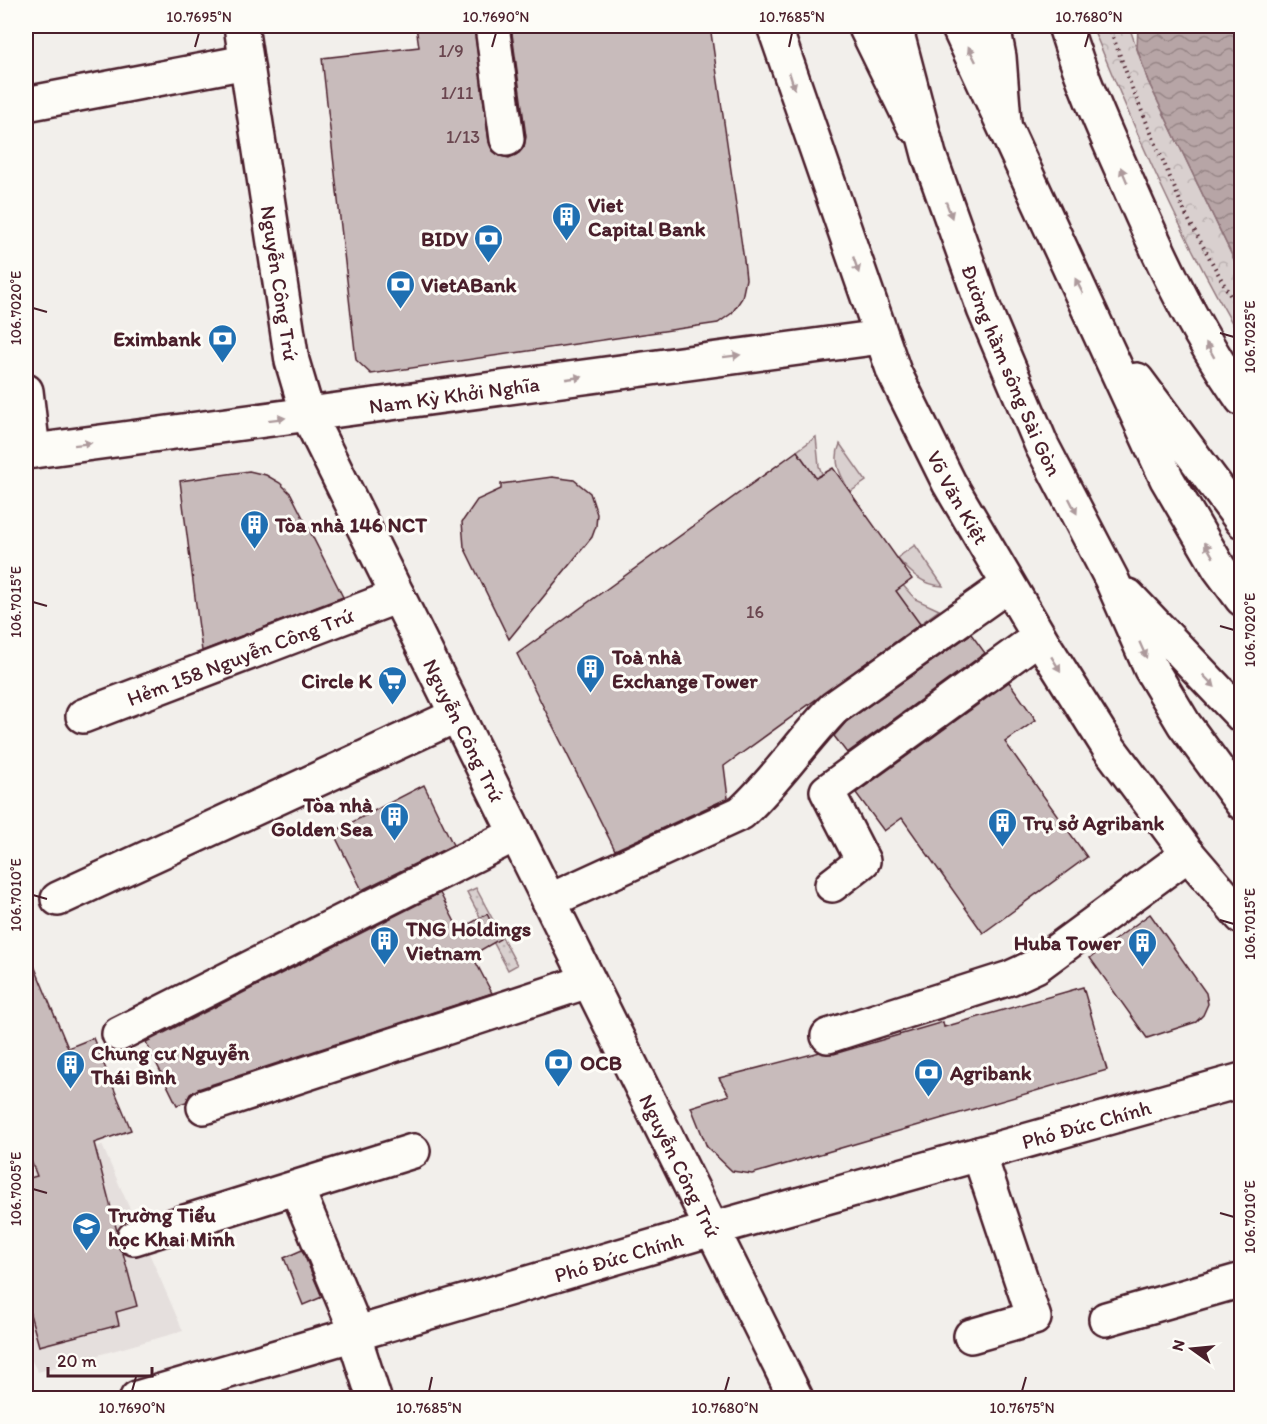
<svg xmlns="http://www.w3.org/2000/svg" width="1267" height="1424" font-family="Itim,sans-serif">
  <style>
    .built { fill: #e5dfdd }
    .grass { fill: url(#grass-dots); stroke: #92787d; stroke-width: 1.5 }
    .park { fill: url(#park-crowns); stroke: #92787d; stroke-width: 1.5 }
    .garden { fill: #d9d0cf; stroke: #92787d; stroke-width: 1.5 }
    .water { fill: url(#water-waves); stroke: #8b6f75; stroke-width: 1.5 }
    .building { fill: #c8bbbb; stroke: #4a1f2b; stroke-width: 1.5 }
    .lines { fill: none; stroke-linecap: round; stroke-linejoin: round }
    .minor-casing { stroke: #4a1f2b; stroke-width: 38 }
    .major-casing { stroke: #4a1f2b; stroke-width: 38 }
    .highway-casing { stroke: #4a1f2b; stroke-width: 38 }
    .path { stroke: #4a1f2b; stroke-width: 4; stroke-dasharray: 1.5 4.5; stroke-linecap: butt }
    .minor { stroke: #fdfcf7; stroke-width: 33 }
    .major { stroke: #fdfcf7; stroke-width: 33 }
    .highway { stroke: #fdfcf7; stroke-width: 33 }
    .oneway { fill: #ac999b }
    .ticks { fill: none; stroke: #4a1f2b; stroke-width: 2 }
    .labels { text-anchor: middle; dominant-baseline: central; stroke-width: 6; stroke-linejoin: round; paint-order: stroke }
    .number-label { font-size: 18px; fill: #6a464f }
    .poi-label { font-size: 21px; font-weight: bold; fill: #4a1f2b; stroke: #fdfcf7; text-anchor: start }
    .street-label { font-size: 21px; fill: #4a1f2b; stroke: #fdfcf7 }
    .neatline { fill: none; stroke: #4a1f2b; stroke-width: 2 }
    .ticks-label { font-size: 15px; text-anchor: middle; fill: #4a1f2b }
  </style>
  <defs>
    <pattern id="grass-dots" width="8" height="8" patternUnits="userSpaceOnUse" patternTransform="scale(1.5)"><rect width="8" height="8" fill="#d9d0cf"/><path d="M2 2h.1M6 6h.1" fill="none" stroke="#bcb2b2" stroke-width="1.8" stroke-linecap="round"/></pattern>
    <pattern id="park-crowns" width="20" height="18" patternUnits="userSpaceOnUse" patternTransform="scale(1.5)"><rect width="20" height="18" fill="#d9d0cf"/><path d="M2 6a3 3 0 1 1 6 0M12 15a3 3 0 1 1 6 0" fill="none" stroke="#bcb2b2"/></pattern>
    <pattern id="water-waves" width="16" height="10" patternUnits="userSpaceOnUse" patternTransform="scale(1.5)"><rect width="16" height="10" fill="#b7a5a6"/><path d="M0 5q4-4 8 0t8 0" fill="none" stroke="#978687"/></pattern>
  </defs>
  <rect width="100%" height="100%" fill="#f2efeb"/>
  <filter id="ink" filterUnits="userSpaceOnUse"><feTurbulence type="fractalNoise" baseFrequency=".0167" numOctaves="2"/><feDisplacementMap in="SourceGraphic" scale="12" xChannelSelector="R" yChannelSelector="G"/><feConvolveMatrix kernelMatrix="1 2 1 2 8 2 1 2 1" color-interpolation-filters="sRGB"/></filter>
  <g filter="url(#ink)">
    <path class="built" d="M102,1145l81,186 -145,41 -12,-21v-179z"/>
    <path class="grass" d="M476,888l41,77 -9,5 -41,-78z"/>
    <path class="park" d="M1092,26h37l19,55 93,193v64c-59,-99 -105,-205 -149,-312z"/>
    <path class="garden" d="M816,437l3,29 15,38 -37,-53z
      M840,444l26,37 -16,11c-9,-16 -18,-30 -10,-48z
      M915,545l28,41c-21,-1 -32,-13 -46,-28z
      M886,566l29,33 24,11 -19,14 -39,-54z"/>
    <path class="water" d="M1138,26h103v248l-93,-193 -11,-33z"/>
    <path class="building" d="M416,26h58l15,116 4,9 7,5 9,2 10,-5 5,-6 2,-10 -15,-111h199l34,234 2,19 -4,19 -10,15 -14,10 -347,51 -15,-14 -34,-302 97,-11z
      M797,451l19,27 17,-10 79,111 -16,12 24,33 -196,142 4,32 -113,52 -98,-196z
      M249,471l17,4 14,8 11,11 52,103 -141,54 -22,-170z
      M552,477l22,3 16,13 7,21 -1,12 -4,11 -83,102 -45,-92 -2,-25 15,-22 24,-11v-5z
      M971,634l14,19 -138,100 -13,-17 12,-14z
      M1009,682l27,38 -31,22 82,115 -104,76 -81,-115 -18,13 -28,-38z
      M424,785l29,60 -91,45 -29,-58z
      M440,893l19,37 28,-16 13,25 -28,16 20,38 -294,96 -8,5 -4,8 -9,3 -31,-63z
      M1150,914l56,79 2,11 -5,11 -7,7 -49,16 -57,-80z
      M26,946l42,102 25,-10 38,92 -37,13 23,88 -1,12 7,10 14,53 -21,6 3,13 -80,21 -13,-46v-121l11,-3 -11,-28z
      M1083,987l24,83 -355,104 -20,-3 -25,-24 -16,-40 38,-12 -10,-17 101,-26 14,2 109,-32 1,5z
      M302,1250l20,47 -19,8 -19,-47z"/>
    <g class="lines">
      <defs>
        <g id="minor">
          <path id="s1" d="M241,26l51,335 16,54 488,983"/>
          <path d="M492,26l15,113"/>
          <path d="M26,104l220,-42"/>
          <path d="M26,391l7,60"/>
          <path id="s2" d="M83,716l315,-120"/>
          <path d="M832,885l31,-24 -36,-70 212,-154"/>
          <path d="M58,899l399,-184"/>
          <path d="M549,901l192,-88c35,-32 60,-71 93,-105l174,-123"/>
          <path d="M119,1034l397,-200"/>
          <path d="M828,1036l182,-58 26,-12 152,-112"/>
          <path d="M204,1107l384,-126"/>
          <path d="M297,1189l61,146"/>
          <path d="M134,1238l279,-87"/>
          <path d="M1106,1319l136,-39"/>
          <path d="M354,1336l20,62"/>
          <path d="M971,1336l63,-18 -55,-164"/>
          <path id="s3" d="M137,1398l575,-169 530,-149"/>
        </g>
        <g id="major">
          <path id="s4" d="M774,26l120,346 55,111 97,165 63,100 79,106 54,63"/>
          <path d="M865,26l49,100"/>
          <path d="M993,26l6,31 5,64"/>
          <path d="M1065,26c15,49 36,97 57,144 34,79 70,158 120,229"/>
          <path id="s5" d="M26,452l855,-115"/>
        </g>
        <g id="highway">
          <path id="s6" d="M895,26l34,129 55,154 58,137 69,132 40,91 33,55 58,79"/>
          <path d="M958,26l209,453 52,89 23,31"/>
          <path d="M1137,380l105,141"/>
          <path d="M1128,596l114,120"/>
        </g>
      </defs>
      <use href="#minor" class="minor-casing"/>
      <use href="#major" class="major-casing"/>
      <use href="#highway" class="highway-casing"/>
      <path class="path" d="M1109,26l23,62 54,127 56,102"/>
      <use href="#minor" class="minor"/>
      <use href="#major" class="major"/>
      <use href="#highway" class="highway"/>
    </g>
    <defs><path id="oneway-solid" d="M-6-.8H1V-3.2L6.5 0L1 3.2V.8H-6Z" transform="scale(1.5)"/></defs>
    <g class="oneway">
      <use href="#oneway-solid" transform="translate(972 54) rotate(-116)"/>
      <use href="#oneway-solid" transform="translate(792 81) rotate(72)"/>
      <use href="#oneway-solid" transform="translate(1124 175) rotate(-113)"/>
      <use href="#oneway-solid" transform="translate(949 210) rotate(70)"/>
      <use href="#oneway-solid" transform="translate(856 265) rotate(71)"/>
      <use href="#oneway-solid" transform="translate(1079 286) rotate(-117)"/>
      <use href="#oneway-solid" transform="translate(1210 350) rotate(-119)"/>
      <use href="#oneway-solid" transform="translate(732 356) rotate(-7)"/>
      <use href="#oneway-solid" transform="translate(574 378) rotate(-8)"/>
      <use href="#oneway-solid" transform="translate(277 419) rotate(-7)"/>
      <use href="#oneway-solid" transform="translate(83 444) rotate(-7)"/>
      <use href="#oneway-solid" transform="translate(1073 506) rotate(63)"/>
      <use href="#oneway-solid" transform="translate(1209 550) rotate(-120)"/>
      <use href="#oneway-solid" transform="translate(1143 650) rotate(66)"/>
      <use href="#oneway-solid" transform="translate(1056 664) rotate(58)"/>
      <use href="#oneway-solid" transform="translate(1209 681) rotate(46)"/>
    </g>
  </g>
  <path class="ticks" d="M195,47l4,-14M492,47l4,-14M789,47l3,-14M1085,47l4,-14M33,308l14,4M1220,333l14,4M33,602l14,4M1220,626l14,4M33,895l14,4M1220,920l14,4M33,1189l14,4M1220,1213l14,4M132,1391l4,-14M429,1391l3,-14M725,1391l4,-14M1022,1391l4,-14"/>
  <defs>
    <symbol id="building-pin" viewBox="-11 -11 22 30"><path d="M0 17L-7.5 6A9.5 9.5 0 1 1 7.5 6Z" fill="#1f6fb2" stroke="#fdfcf7"/><path d="M-4-6H4V6H1V3H-1V6H-4ZM-2.5-4.3h1.7v1.8h-1.7ZM.8-4.3h1.7v1.8H.8ZM-2.5-1h1.7V.8h-1.7ZM.8-1h1.7V.8H.8Z" fill="#fff"/></symbol>
    <symbol id="bank-pin" viewBox="-11 -11 22 30"><path d="M0 17L-7.5 6A9.5 9.5 0 1 1 7.5 6Z" fill="#1f6fb2" stroke="#fdfcf7"/><path d="M-6-4H6V4H-6ZM0-2.3a2.3 2.3 0 1 0 0 4.6a2.3 2.3 0 1 0 0-4.6Z" fill="#fff"/></symbol>
    <symbol id="supermarket-pin" viewBox="-11 -11 22 30"><path d="M0 17L-7.5 6A9.5 9.5 0 1 1 7.5 6Z" fill="#1f6fb2" stroke="#fdfcf7"/><path d="M-6-5.5h2.5l.6 2H6L4.5 2H-2.5L-4.4-4H-6ZM-1.5 3.2a1.3 1.3 0 1 0 .1 0ZM3 3.2a1.3 1.3 0 1 0 .1 0Z" fill="#fff"/></symbol>
    <symbol id="school-pin" viewBox="-11 -11 22 30"><path d="M0 17L-7.5 6A9.5 9.5 0 1 1 7.5 6Z" fill="#1f6fb2" stroke="#fdfcf7"/><path d="M0-5L7-2L0 1L-7-2ZM-4 1L0 2.5L4 1V4Q0 6-4 4Z" fill="#fff"/></symbol>
  </defs>
  <g fill-rule="evenodd">
    <use href="#building-pin" x="550" y="200" width="33" height="45"/>
    <use href="#bank-pin" x="472" y="222" width="33" height="45"/>
    <use href="#bank-pin" x="384" y="268" width="33" height="45"/>
    <use href="#bank-pin" x="206" y="322" width="33" height="45"/>
    <use href="#building-pin" x="238" y="508" width="33" height="45"/>
    <use href="#building-pin" x="574" y="652" width="33" height="45"/>
    <use href="#supermarket-pin" x="376" y="664" width="33" height="45"/>
    <use href="#building-pin" x="378" y="800" width="33" height="45"/>
    <use href="#building-pin" x="986" y="806" width="33" height="45"/>
    <use href="#building-pin" x="368" y="924" width="33" height="45"/>
    <use href="#building-pin" x="1126" y="926" width="33" height="45"/>
    <use href="#bank-pin" x="542" y="1046" width="33" height="45"/>
    <use href="#building-pin" x="54" y="1048" width="33" height="45"/>
    <use href="#bank-pin" x="912" y="1056" width="33" height="45"/>
    <use href="#school-pin" x="70" y="1210" width="33" height="45"/>
  </g>
  <g class="labels">
    <g class="number-label">
      <text x="451" y="51">1/9</text>
      <text x="457" y="93">1/11</text>
      <text x="463" y="137">1/13</text>
      <text x="755" y="612">16</text>
    </g>
    <g class="poi-label">
      <text x="588" y="204">Viet<tspan x="588" dy="24">Capital Bank</tspan></text>
      <text x="468" y="238" text-anchor="end">BIDV</text>
      <text x="421" y="284">VietABank</text>
      <text x="201" y="338" text-anchor="end">Eximbank</text>
      <text x="275" y="524">Tòa nhà 146 NCT</text>
      <text x="612" y="656">Toà nhà<tspan x="612" dy="24">Exchange Tower</tspan></text>
      <text x="372" y="680" text-anchor="end">Circle K</text>
      <text x="373" y="804" text-anchor="end">Tòa nhà<tspan x="373" dy="24">Golden Sea</tspan></text>
      <text x="1023" y="822">Trụ sở Agribank</text>
      <text x="406" y="928">TNG Holdings<tspan x="406" dy="24">Vietnam</tspan></text>
      <text x="1121" y="942" text-anchor="end">Huba Tower</text>
      <text x="91" y="1052">Chung cư Nguyễn<tspan x="91" dy="24">Thái Bình</tspan></text>
      <text x="580" y="1062">OCB</text>
      <text x="950" y="1072">Agribank</text>
      <text x="108" y="1214">Trường Tiểu<tspan x="108" dy="24">học Khai Minh</tspan></text>
    </g>
    <g class="street-label">
      <text stroke="none"><textPath href="#s1" startOffset="260">Nguyễn Công Trứ</textPath></text>
      <text stroke="none"><textPath href="#s6" startOffset="364">Đường hầm sông Sài Gòn</textPath></text>
      <text stroke="none"><textPath href="#s5" startOffset="432">Nam Kỳ Khởi Nghĩa</textPath></text>
      <text stroke="none"><textPath href="#s4" startOffset="507">Võ Văn Kiệt</textPath></text>
      <text stroke="none"><textPath href="#s2" startOffset="168">Hẻm 158 Nguyễn Công Trứ</textPath></text>
      <text stroke="none"><textPath href="#s1" startOffset="747">Nguyễn Công Trứ</textPath></text>
      <text stroke="none"><textPath href="#s3" startOffset="988">Phó Đức Chính</textPath></text>
      <text stroke="none"><textPath href="#s1" startOffset="1233">Nguyễn Công Trứ</textPath></text>
      <text stroke="none"><textPath href="#s3" startOffset="502">Phó Đức Chính</textPath></text>
    </g>
  </g>
  <rect width="1267" height="1424" fill="none" stroke="#fdfcf7" stroke-width="66"/>
  <g transform="translate(1192 1349) rotate(285)" stroke="#fdfcf7" stroke-width="4.5" paint-order="stroke">
  <path d="M0-4.5L10 22L0 15L-10 22Z" fill="#4a1f2b"/>
  <text y="-9" font-size="16" font-weight="bold" text-anchor="middle" fill="#4a1f2b">N</text>
  </g>
  <path d="M48 1367v9h104v-9" fill="none" stroke="#4a1f2b" stroke-width="3"/>
  <text x="57" y="1367" font-size="18" fill="#4a1f2b" stroke="#fdfcf7" stroke-width="4.5" paint-order="stroke">20 m</text>
  <rect x="33" y="33" width="1201" height="1358" class="neatline"/>
  <g class="ticks-label">
    <text x="199" y="22">10.7695°N</text>
    <text x="496" y="22">10.7690°N</text>
    <text x="792" y="22">10.7685°N</text>
    <text x="1089" y="22">10.7680°N</text>
    <text transform="translate(16 308) rotate(-90)" y="5">106.7020°E</text>
    <text transform="translate(1250 337) rotate(-90)" y="5">106.7025°E</text>
    <text transform="translate(16 602) rotate(-90)" y="5">106.7015°E</text>
    <text transform="translate(1250 630) rotate(-90)" y="5">106.7020°E</text>
    <text transform="translate(16 895) rotate(-90)" y="5">106.7010°E</text>
    <text transform="translate(1250 924) rotate(-90)" y="5">106.7015°E</text>
    <text transform="translate(16 1189) rotate(-90)" y="5">106.7005°E</text>
    <text transform="translate(1250 1217) rotate(-90)" y="5">106.7010°E</text>
    <text x="132" y="1413">10.7690°N</text>
    <text x="429" y="1413">10.7685°N</text>
    <text x="725" y="1413">10.7680°N</text>
    <text x="1022" y="1413">10.7675°N</text>
  </g>
</svg>
